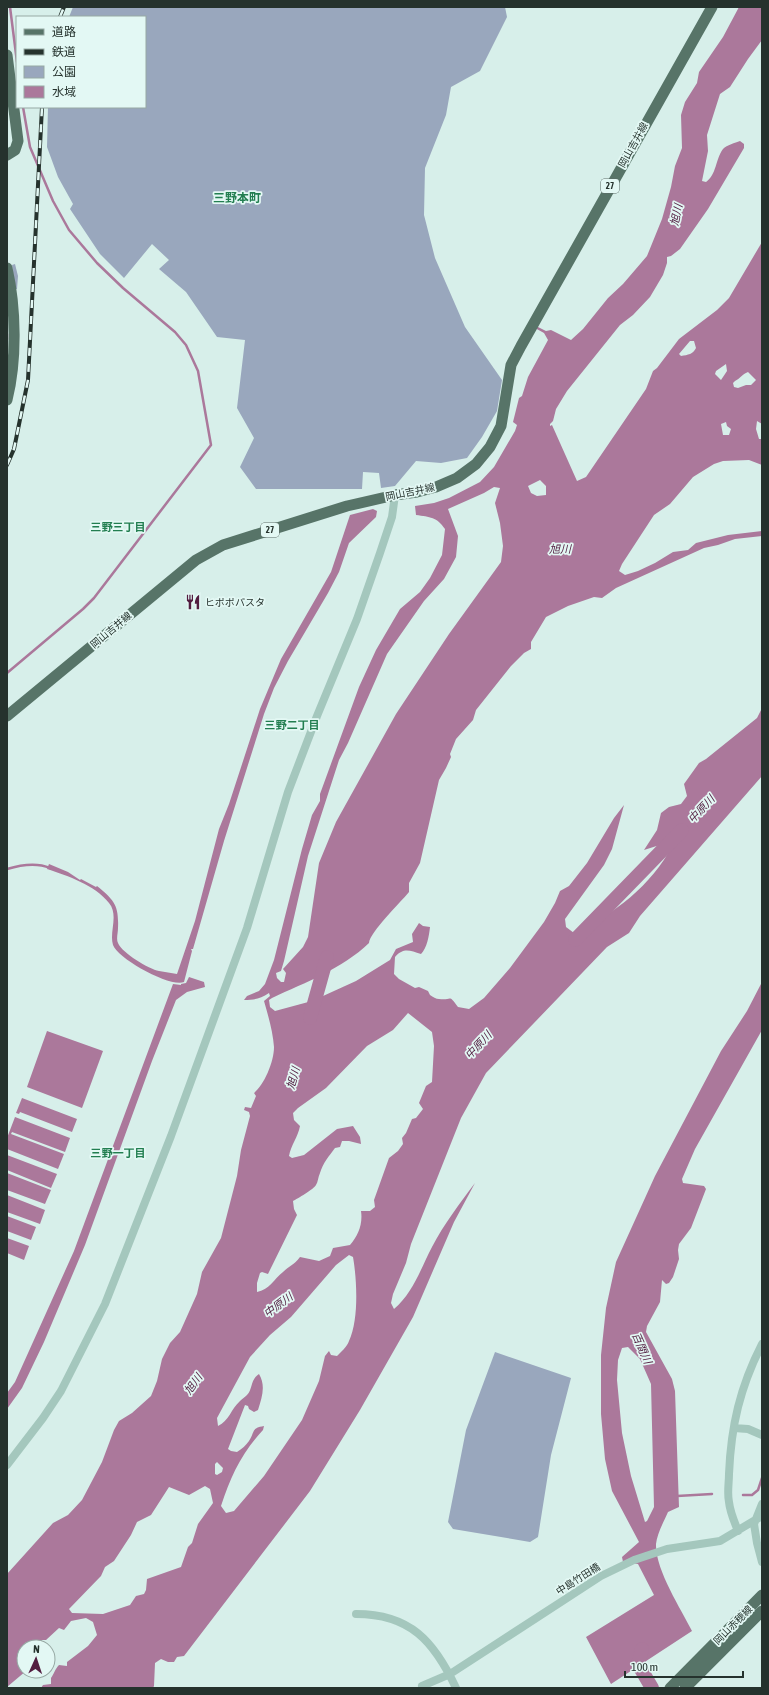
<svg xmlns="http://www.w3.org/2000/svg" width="769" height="1695" font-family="'Asap Condensed','Noto Sans JP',sans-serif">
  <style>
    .green { fill: #99a7bd }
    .water { fill: #ab789b; fill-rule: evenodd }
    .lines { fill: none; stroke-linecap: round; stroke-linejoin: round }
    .stream { stroke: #ab789b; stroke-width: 2.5 }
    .river { stroke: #ab789b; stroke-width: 14 }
    .minor { stroke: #a4c7bd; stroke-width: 8 }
    .major { stroke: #577468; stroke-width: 11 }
    .rail-casing { stroke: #25322d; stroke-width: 4 }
    .rail { stroke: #e3f8f4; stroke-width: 2.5; stroke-dasharray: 8; stroke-linecap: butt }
    .labels { text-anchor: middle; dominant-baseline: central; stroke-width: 3.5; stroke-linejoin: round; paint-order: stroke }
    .shield { fill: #e3f8f4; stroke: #5e6d69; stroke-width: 1 }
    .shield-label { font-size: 9px; font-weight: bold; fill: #25322d }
    .street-label { font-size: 10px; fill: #25322d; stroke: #e3f8f4 }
    .poi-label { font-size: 10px; fill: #25322d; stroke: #e3f8f4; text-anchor: start }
    .water-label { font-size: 11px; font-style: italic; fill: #521d40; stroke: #e3f8f4 }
    .neighbourhood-label { font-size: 11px; font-weight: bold; fill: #227e50; stroke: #e3f8f4 }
    .quarter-label { font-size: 12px; font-weight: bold; fill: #227e50; stroke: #e3f8f4 }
  </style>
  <rect width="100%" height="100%" fill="#d7efea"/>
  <path class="green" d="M73,7h432l2,10 -27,54 -29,16 -5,28 -21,53 -1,47 11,43 30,69 37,53 -5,31 -15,26 -15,21 -26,5 -25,-2 -21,25 -14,2 -2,-15 -16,-1 -1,17h-106l-16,-22 14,-29 -17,-30 8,-68 -28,-3 -31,-45 -27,-23 10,-9 -17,-16 -28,34 -24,-24 -30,-45 3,-5 -15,-27 -11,-30 1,-40h97v-90h-76z
    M15,264l3,12 -1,13h-2l-3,-24z
    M495,1352l76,26 -20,77 -13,82 -8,5 -77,-13 -5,-7 18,-92z"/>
  <path class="water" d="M739,7h23v33l-14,19 -18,28 -10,7 -13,41 1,16 -6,30 4,1c11,-8 9,-22 17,-33 4,-4 12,-6 17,-8l4,3v4l-36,61 -28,40 -9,7 -4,1v6l-4,12 -13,22 -17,18 -13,10 -53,66 -11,18 -3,12 -3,3v2l2,-1 25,56 9,-4 60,-88 7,-18 4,-3 22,-29 38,-29 12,-12 33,-56v182l-5,-3 -1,8 3,10h3v26l-13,-5 -26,1 -9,3 -21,13 -23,27 -16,11 -32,49 -3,7 6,4 13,-4 17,-8 18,-11 15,-2 8,-7 32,-8 34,-4v5l-27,3 -17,6 -14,3 -88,40 -14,10 -8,-1 -26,9 -22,11 -15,25v7l-7,4 -13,13 -35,44 -3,10 -17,19 -6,15 1,3 -5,11 -7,12 -19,83 -11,20v9c-9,11 -39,40 -40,51 -27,26 -63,39 -97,55l-3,2 1,7 5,4 37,-10 44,-20 34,-21 6,-11 17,-7 -1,-8 7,-11 4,3 7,1c-1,9 -3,21 -9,27 -11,-3 -17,-7 -26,3l-1,17 5,5 16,9 4,-1 9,4 2,4c3,2 6,4 9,4 13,2 9,-6 19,8l11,2 15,-11 26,-30 34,-46 11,-19 5,-12 9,-5 18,-23 27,-45 10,-13 -12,44 -8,16 -39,54 1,8 8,6c39,-18 78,-48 98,-87l-1,-3h-5l-22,7 13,-20 4,-17 8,-6 12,-3 6,-8 -3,-12 15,-21 7,-4 51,-41 5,-10v68l-122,140 -11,17 -22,14 -121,126 -25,45 -50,126 -5,19 -13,31 -2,9 3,6c19,-16 27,-41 38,-62 12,-23 28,-44 43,-64l-21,39 -41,95 -53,93 -50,81 -126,165 -7,1 -3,5h-6l-7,-3 -6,4 -1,23 -1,2h-112l2,-3 8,-1v-6c3,-4 4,-9 8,-13l8,1v-4l21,-16 9,-11 -4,-13 -7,-4 -15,3 -7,9 -5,-2 -13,12h-4l-3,7h-15v24h2l-19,16v-113l46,-51 15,-8 14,-15 20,-38 12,-32 5,-9 13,-8 19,-17 6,-15 5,-22 8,-16 10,-11 17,-38 5,-22 19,-34 16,-62 4,-26 9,-34 -1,-4 -5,-2 1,-3 6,1 5,-12 -2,-3c10,-8 20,-31 20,-46 -1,-15 -6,-32 -10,-46l6,-5 -1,-3c-9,6 -15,7 -25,7l3,-4 12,-5 6,-7 9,-24 28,-111 10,-34 8,-14v-7l39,-107 17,-37 24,-41 20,-17 10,-14 12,-23 3,-26c-8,-12 -15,-12 -29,-14l-1,-9 19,-3 15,-5 31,-16 14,-15 21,-36 2,-6 -4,-3 6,-24 3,-2 6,-19 20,-37 -4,-7 -9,-5 1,-2 10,5 5,-1 20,10 12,-11 25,-31 15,-14 24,-28 15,-37 9,-32 4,-21 7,-18 -1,-33 4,-13 12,-19 2,-11 24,-35zM690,341h4l2,7c-3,6 -8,7 -15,8l-2,-2zM726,364l1,7 -6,9 -6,-6 1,-3zM748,372l8,8 -5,5h-5l-8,3 -4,-1 -1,-4 2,-2c5,-2 7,-7 13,-9zM726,422l1,4 4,3 -2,6h-6l-2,-11zM540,480l6,6v9l-9,1 -6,-3 -3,-7zM494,487l6,1 -5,15 5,20 3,23 -2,16 -52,72 -53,80 -60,108 -17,41 -11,74 -5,10 -20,22 3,4 -2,9h-3l-4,-4 -1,-5 5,-2 3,-10 24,-105 31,-96 9,-17 39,-89 37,-53 20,-22 12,-22 2,-21 -10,-27 36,-16zM408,1013l24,19 2,14 -2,36 -6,4 -7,17 4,6 -7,9 -4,1 -6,14 -4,5 1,6 -5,7 -9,7 -15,42 1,7 -5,4h-9c2,13 -3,25 -11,34l-17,3 -3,8 -11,5 -19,-4c-6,8 -11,9 -17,15 -9,7 -14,18 -26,20v-9l3,-10 2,-1 6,2 29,-59 -3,-6 -1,-8c4,-2 21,-12 23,-16 2,-3 2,-8 4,-12 3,-10 9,-17 15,-25l5,-1 2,-6h7l12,3 -1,-7 -7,-11 -16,3 -33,26 -12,3 -3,-2c2,-11 9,-19 11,-30l-6,-6 -1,-7 5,-5 28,-20 41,-42 26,-16zM349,1255l4,2c4,23 6,63 -4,84 -2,6 -8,11 -12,15l-6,-1 -2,-4 -4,5 -6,25 -17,39 -38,56 -30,35 -8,2 -5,-7c10,-30 20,-52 42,-76l1,-4c-13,2 -9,6 -15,15 -3,4 -7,8 -12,11l-6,-1 -3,-2 17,-44 3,1 1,3 5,3 4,-2c4,-13 8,-24 1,-36 -9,6 -6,15 -12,21 -2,2 -5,4 -7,6 -9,8 -11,20 -22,25l-1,-8 33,-61 20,-22 21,-18 45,-52zM217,1462l6,6 -1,4 -5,3 -2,-1v-10zM205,1486l5,3 3,14 -15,21 -6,19 -4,4 -7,20 -34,12 -1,11 -2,4 -8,2 -6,9 -27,9 -31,-1 -3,-4 32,-33 4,-9 9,-6 17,-26 6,-13 14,-7 18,-28 20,8z
    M373,509l4,2 -1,6 -27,26 -10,29 -11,21 -40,68 -14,27 -10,26 -40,127 -31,108h-2l1,2 -8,31c-13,6 -66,-23 -71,-37 -4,-13 6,-30 -4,-42 -14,-18 -41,-27 -62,-34l2,-5 19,8 12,8 1,-1 15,8 1,-1c17,14 22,19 21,42 0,5 -2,11 0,15 4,10 31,26 41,28 6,1 12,2 18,3l18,-53 24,-92 10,-25 31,-95 21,-50 50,-87 19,-57z
    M189,977l15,5 1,5 -18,5 -11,8 -24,61 -67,184 -41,97 -22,46 -15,21v-16l8,-11 59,-131 99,-267 8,1v-1l5,-1z
    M762,982v48l-67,119 -13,30 1,4 21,3 2,3 -15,39 -12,16 -1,6 1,9 -6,18 -4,6 -3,1 -4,-4 -2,22 -13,24 -1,6 26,47 3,12 4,116 -11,5c-4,9 -11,22 -12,32 -1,25 25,65 36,87l-81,53 -25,-47 68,-42 -16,-31 -15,-2 -1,-5 17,-15 -27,-51 -7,-32 -4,-45v-59l5,-47 10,-46 39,-86 66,-125 26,-40zM628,1347l12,12 11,25 3,123 -7,14 -2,1 -14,-46 -9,-43 -5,-53 1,-20 4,-12z
    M47,1031l56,20 -21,57 -55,-21z
    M22,1098l55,21 -5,13 -52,-20 -1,2 -3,-1z
    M15,1117l55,21 -5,14 -53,-20 -1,2 53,20 -6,15 -51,-20v-11z
    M7,1155l50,19 -6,14 -44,-18z
    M7,1173l44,17 -6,14 -38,-14z
    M7,1195l38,15 -5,14 -33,-12z
    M7,1216l29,11 -5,13 -24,-9z
    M7,1238l22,8 -5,14 -17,-7z"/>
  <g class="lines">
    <path class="stream" d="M10,7l7,55
      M7,334v5
      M7,673l76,-64 11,-11 117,-153 -13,-74 -12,-26 -11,-13 -52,-44 -26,-25 -28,-33 -16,-29 -23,-54 -7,-40
      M7,869c13,-4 29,-7 43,-1
      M743,1495h9l6,-5 4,-12
      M677,1496l35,-2"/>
    <path class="river" d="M575,940l107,-110
      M310,1018l17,-61
      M642,1649l-4,15 14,24"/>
    <path class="minor" d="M734,1428l14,1 14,6
      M7,1465l36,-47 18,-27 44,-87 66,-168 76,-208 41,-136 29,-76 40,-97 23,-66 12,-36 3,-22
      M762,1504l-8,20 3,19 5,19
      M738,1531c-4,-10 -8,-19 -9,-29 -2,-9 0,-19 0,-28 2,-48 11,-87 33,-130
      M356,1614c54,0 78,27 100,74
      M422,1686l28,-12 151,-98 33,-16 33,-11 53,-8 42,-25"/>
    <path class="major" d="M7,55l11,86 -3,9 -8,5
      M7,268c9,40 10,92 0,132
      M7,716l189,-156 27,-15 124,-39 48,-11 22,-3 19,-5 21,-9 19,-14 14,-17 11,-21 10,-61 10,-19 191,-339
      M670,1688l92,-93
      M685,1688l77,-77"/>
    <defs>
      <path id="rail" d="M60,17l4,-10
        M7,465l7,-16 14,-69 14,-273"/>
    </defs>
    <use href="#rail" class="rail-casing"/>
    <use href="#rail" class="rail"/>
  </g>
  <defs>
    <symbol id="restaurant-bare" viewBox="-9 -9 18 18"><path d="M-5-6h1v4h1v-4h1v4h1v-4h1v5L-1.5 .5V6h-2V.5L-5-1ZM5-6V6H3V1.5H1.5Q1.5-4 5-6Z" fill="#521d40" stroke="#e3f8f4" stroke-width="2.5" paint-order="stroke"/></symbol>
  </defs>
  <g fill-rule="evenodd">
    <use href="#restaurant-bare" x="182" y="591" width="22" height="22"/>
  </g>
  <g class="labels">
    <g class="shield">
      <rect x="601" y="179" width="18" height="14" rx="3"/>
      <rect x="261" y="523" width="18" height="14" rx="3"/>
    </g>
    <g class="shield-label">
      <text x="610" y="186">27</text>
      <text x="270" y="530">27</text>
    </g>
    <g class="street-label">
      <text transform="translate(633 145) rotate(-61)">岡山吉井線</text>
      <text transform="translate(410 492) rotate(-12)">岡山吉井線</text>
      <text transform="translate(111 630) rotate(-40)">岡山吉井線</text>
      <text transform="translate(578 1579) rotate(-32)">中島竹田橋</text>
      <text transform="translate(733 1625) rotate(-45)">岡山赤穂線</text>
    </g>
    <g class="poi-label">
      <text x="205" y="602">ヒポポパスタ</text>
    </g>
    <g class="water-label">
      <text transform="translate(676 215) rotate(-78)">旭川</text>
      <text x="560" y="549">旭川</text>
      <text transform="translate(701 809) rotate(-47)">中原川</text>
      <text transform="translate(478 1045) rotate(-47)">中原川</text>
      <text transform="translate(293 1078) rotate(-74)">旭川</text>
      <text transform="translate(278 1305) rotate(-37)">中原川</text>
      <text transform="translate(642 1348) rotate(66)">百間川</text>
      <text transform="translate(193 1384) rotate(-54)">旭川</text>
    </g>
    <g class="neighbourhood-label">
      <text x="118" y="527">三野三丁目</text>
      <text x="292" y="725">三野二丁目</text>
      <text x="118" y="1153">三野一丁目</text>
    </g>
    <g class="quarter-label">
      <text x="237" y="198">三野本町</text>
    </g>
  </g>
  <rect width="769" height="1695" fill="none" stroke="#25322d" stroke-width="16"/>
  <rect x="16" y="16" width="130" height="92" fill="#e3f8f4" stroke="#97a9a4"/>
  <rect x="24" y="29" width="20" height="6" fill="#577468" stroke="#97a9a4"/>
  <text x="52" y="36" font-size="12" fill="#25322d">道路</text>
  <rect x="24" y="49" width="20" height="6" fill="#25322d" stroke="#97a9a4"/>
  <text x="52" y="56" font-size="12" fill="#25322d">鉄道</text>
  <rect x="24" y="66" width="20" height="12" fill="#99a7bd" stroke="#97a9a4"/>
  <text x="52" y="76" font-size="12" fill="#25322d">公園</text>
  <rect x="24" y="86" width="20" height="12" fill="#ab789b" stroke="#97a9a4"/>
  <text x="52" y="96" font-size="12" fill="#25322d">水域</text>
  <g transform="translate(36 1659) rotate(3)"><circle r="19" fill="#e3f8f4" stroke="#97a9a4"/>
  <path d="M0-3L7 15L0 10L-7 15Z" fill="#521d40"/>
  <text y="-6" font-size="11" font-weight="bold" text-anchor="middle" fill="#25322d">N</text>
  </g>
  <path d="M625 1671v6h118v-6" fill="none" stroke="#25322d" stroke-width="2"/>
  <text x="631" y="1671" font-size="12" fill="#25322d" stroke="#e3f8f4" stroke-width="3" paint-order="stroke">100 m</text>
</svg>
